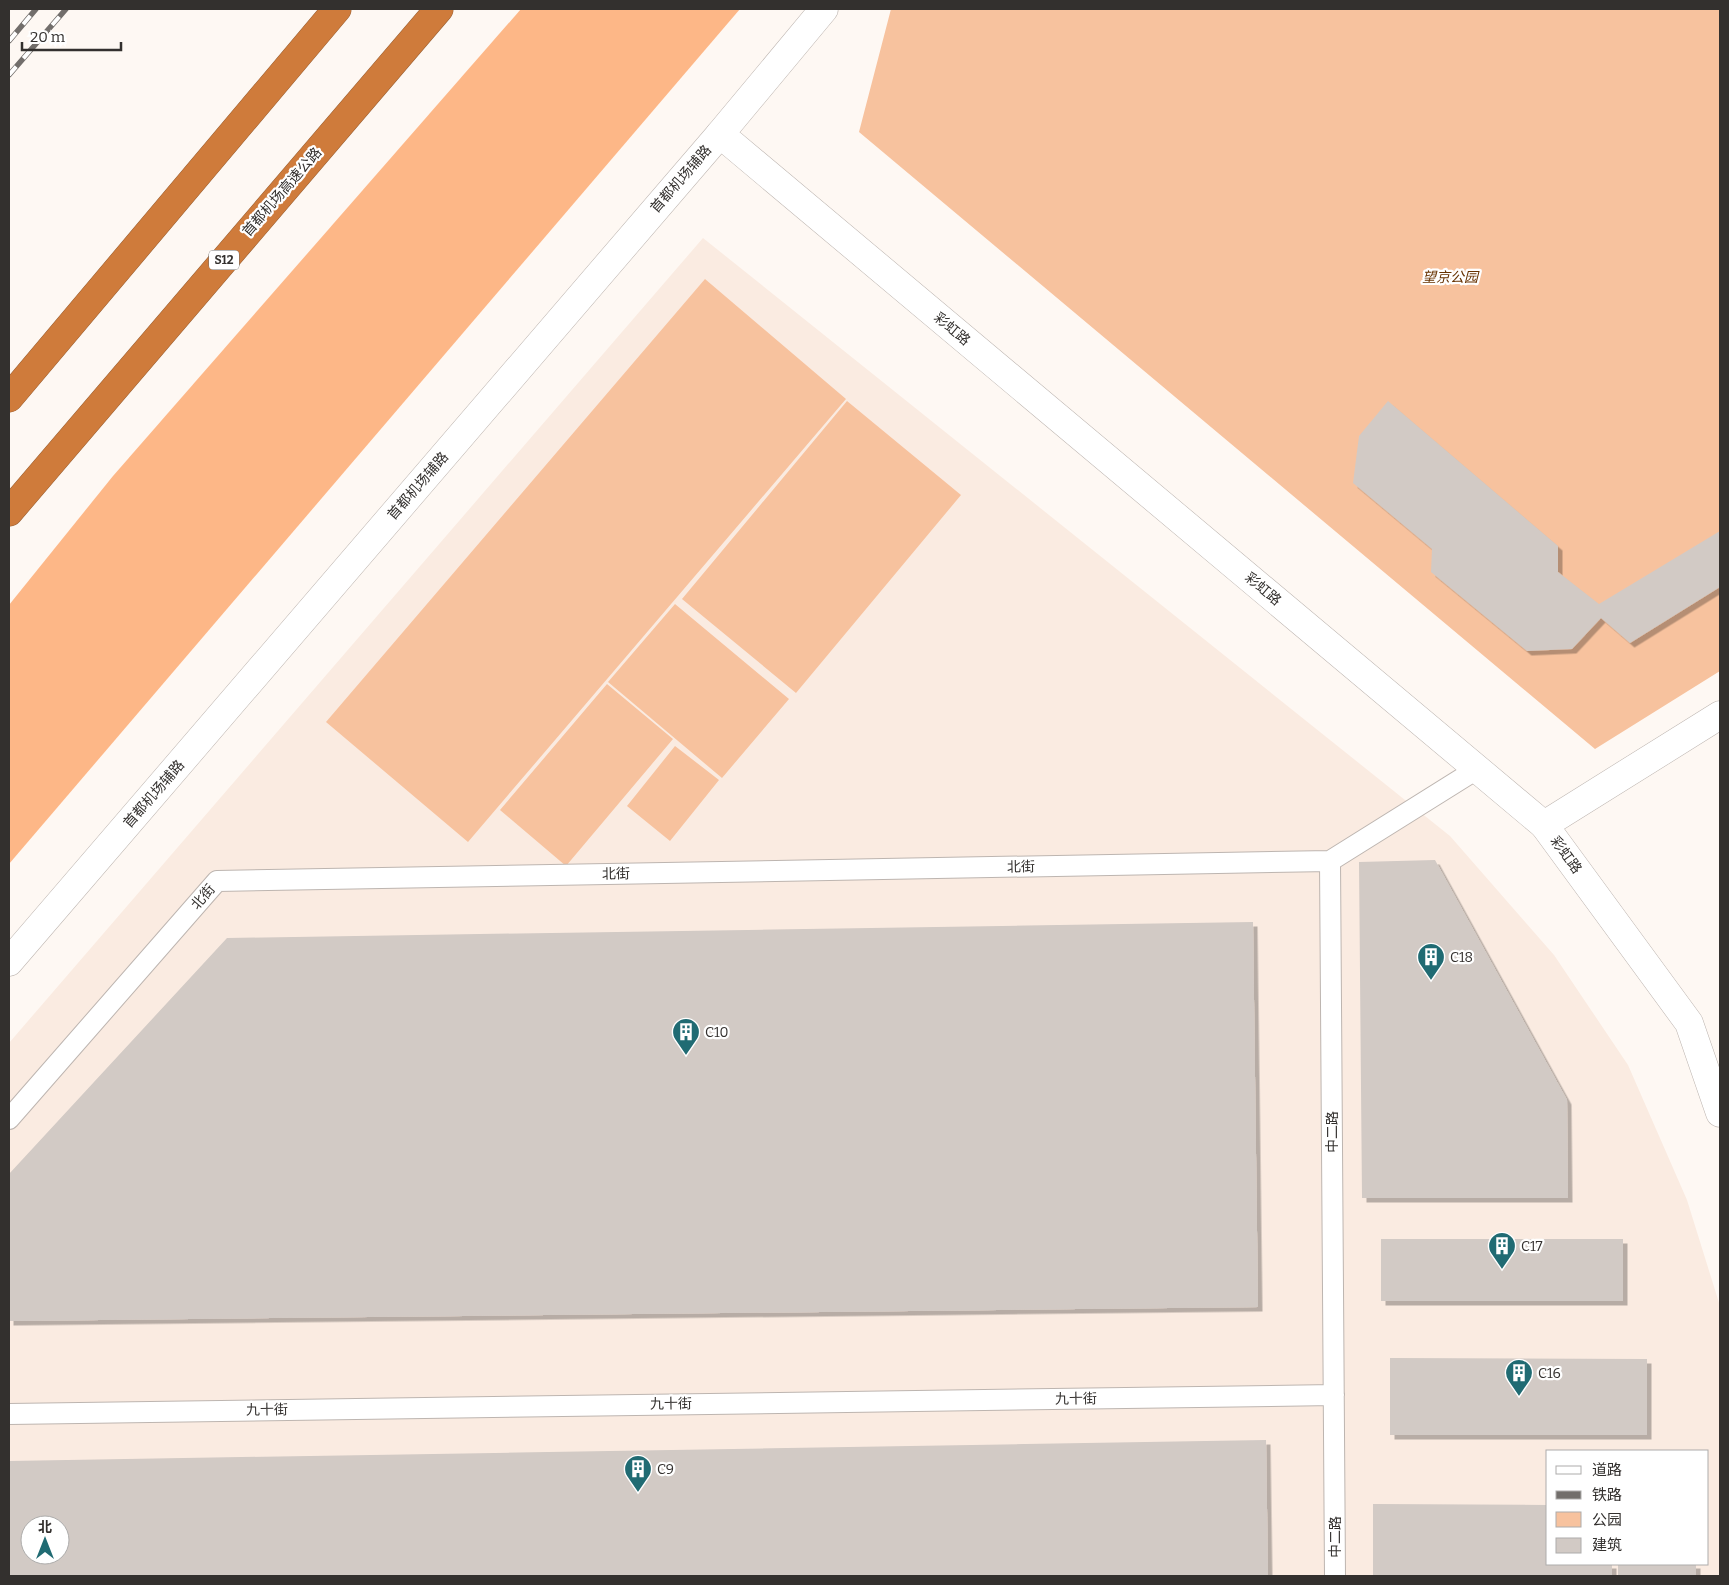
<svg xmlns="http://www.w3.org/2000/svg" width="1729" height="1585" font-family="Bitter,'Noto Sans SC',serif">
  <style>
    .built { fill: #faebe1; fill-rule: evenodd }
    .green { fill: #f7c29e }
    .forest { fill: #fdb787 }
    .building { fill: #d2cac5; fill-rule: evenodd; filter: url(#shadow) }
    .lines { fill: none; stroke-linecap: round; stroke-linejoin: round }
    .service-casing { stroke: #bdb5b0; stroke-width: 22 }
    .minor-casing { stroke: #bdb5b0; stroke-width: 29 }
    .tertiary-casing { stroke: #bdb5b0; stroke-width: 29 }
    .secondary-casing { stroke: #bdb5b0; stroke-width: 29 }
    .motorway-casing { stroke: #986136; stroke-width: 29 }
    .service { stroke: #fff; stroke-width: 20 }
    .minor { stroke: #fff; stroke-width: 28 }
    .tertiary { stroke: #fff; stroke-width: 28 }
    .secondary { stroke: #fff; stroke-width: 28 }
    .motorway { stroke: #cf7b3b; stroke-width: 28 }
    .rail-casing { stroke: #726e6b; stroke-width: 5.5 }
    .rail { stroke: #fff; stroke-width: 4; stroke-dasharray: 11; stroke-linecap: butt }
    .labels { text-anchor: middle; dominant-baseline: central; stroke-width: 4.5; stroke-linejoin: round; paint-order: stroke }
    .shield { fill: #fff; stroke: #706e6d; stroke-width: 1 }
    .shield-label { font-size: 12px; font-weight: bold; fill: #33302e }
    .street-label { font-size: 14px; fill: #33302e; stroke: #fff }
    .park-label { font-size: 14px; font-style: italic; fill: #673200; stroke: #fff }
    .poi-label { font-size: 14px; fill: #33302e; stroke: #fff; text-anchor: start }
  </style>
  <defs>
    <filter id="shadow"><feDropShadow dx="4.5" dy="4.5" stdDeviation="0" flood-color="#0004"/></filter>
  </defs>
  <rect width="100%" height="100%" fill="#fef8f3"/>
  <path class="built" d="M703,238l747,598 104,119 74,110 59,135 33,106v270h-1711v-533zM1548,1451h160v113h-160zM30,1525h30v30h-30z"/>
  <path class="green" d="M891,9h829v662l-125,78 -736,-617z
    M705,279l141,120 -378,443 -142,-120z
    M847,401l114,94 -165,198 -114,-94z
    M675,604l114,95 -67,79 -114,-96z
    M607,684l66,55 -107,127 -66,-56z
    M675,746l44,34 -49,61 -43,-35z"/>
  <path class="forest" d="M521,9h219l-731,855v-259l104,-129z"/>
  <path class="building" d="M1388,401l170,145v26l41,32 121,-73v56l-90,56 -29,-25 -29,31 -45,2 -96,-79 1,-23 -79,-66 6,-47z
    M1435,860l132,240 1,98h-206l-3,-336z
    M1253,922l5,385 -1249,14v-147l218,-236z
    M1381,1239h242v62h-242z
    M1390,1358l257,1v76h-257z
    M1266,1440l2,136h-1259v-115zM30,1525h30v30h-30z
    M1373,1504l175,1v59h64v12h-239z
    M1618,1564h78v12h-78z"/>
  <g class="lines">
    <defs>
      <path id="service" d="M9,1119l208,-238 1113,-20
        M9,1414l1325,-19
        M1335,1576l-5,-715 147,-92"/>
      <path id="minor" d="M1544,825l176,-110"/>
      <path id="tertiary" d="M824,9l-104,125 824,691 145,198 31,90"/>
      <path id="secondary" d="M9,962l711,-828"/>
      <path id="motorway" d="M9,398l328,-389
        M9,512l430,-503"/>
    </defs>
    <use href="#service" class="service-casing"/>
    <use href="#minor" class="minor-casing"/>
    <use href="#tertiary" class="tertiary-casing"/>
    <use href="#secondary" class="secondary-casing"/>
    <use href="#motorway" class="motorway-casing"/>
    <use href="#service" class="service"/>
    <use href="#minor" class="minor"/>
    <use href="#tertiary" class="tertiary"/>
    <use href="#secondary" class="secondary"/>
    <use href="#motorway" class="motorway"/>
    <defs>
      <path id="rail" d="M9,41l27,-32
        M9,75l57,-66"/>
    </defs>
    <use href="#rail" class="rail-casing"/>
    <use href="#rail" class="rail"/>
  </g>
  <defs>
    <symbol id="building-pin" viewBox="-11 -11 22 30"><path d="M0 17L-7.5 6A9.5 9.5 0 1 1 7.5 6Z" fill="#206b73" stroke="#fff"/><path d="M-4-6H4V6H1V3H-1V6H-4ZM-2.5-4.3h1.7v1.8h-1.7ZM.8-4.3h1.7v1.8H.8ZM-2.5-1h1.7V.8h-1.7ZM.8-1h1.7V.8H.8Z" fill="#fff"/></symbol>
  </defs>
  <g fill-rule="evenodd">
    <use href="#building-pin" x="1415" y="941" width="32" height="43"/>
    <use href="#building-pin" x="670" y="1016" width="32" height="43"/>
    <use href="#building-pin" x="1486" y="1230" width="32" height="43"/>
    <use href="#building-pin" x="1503" y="1357" width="32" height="43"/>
    <use href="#building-pin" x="622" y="1453" width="32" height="43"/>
  </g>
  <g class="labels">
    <rect class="shield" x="209" y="250.5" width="30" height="19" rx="4"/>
    <g class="shield-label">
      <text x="224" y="260">S12</text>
    </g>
    <g class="street-label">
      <text transform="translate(681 179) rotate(-49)">首都机场辅路</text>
      <text transform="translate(282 192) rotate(-49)">首都机场高速公路</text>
      <text transform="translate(952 329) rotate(40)">彩虹路</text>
      <text transform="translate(418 486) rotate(-49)">首都机场辅路</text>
      <text transform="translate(1263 589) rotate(40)">彩虹路</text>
      <text transform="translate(154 794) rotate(-49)">首都机场辅路</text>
      <text transform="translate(1566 855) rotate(54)">彩虹路</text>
      <text transform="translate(1021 867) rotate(-1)">北街</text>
      <text transform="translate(616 874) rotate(-1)">北街</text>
      <text transform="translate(203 897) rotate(-49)">北街</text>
      <text transform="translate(1332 1132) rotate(-90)">中二路</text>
      <text transform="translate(1076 1399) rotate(-1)">九十街</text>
      <text transform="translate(671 1404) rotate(-1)">九十街</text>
      <text transform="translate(267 1410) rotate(-1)">九十街</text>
      <text transform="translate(1335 1537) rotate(-90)">中二路</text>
    </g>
    <g class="park-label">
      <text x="1450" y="277">望京公园</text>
    </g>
    <g class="poi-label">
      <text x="1450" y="957">C18</text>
      <text x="705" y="1032">C10</text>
      <text x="1521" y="1246">C17</text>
      <text x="1538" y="1373">C16</text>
      <text x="657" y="1469">C9</text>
    </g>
  </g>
  <rect width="1729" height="1585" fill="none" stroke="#33302e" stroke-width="20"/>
  <rect x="1546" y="1450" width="162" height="115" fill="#ffffff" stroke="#adacab"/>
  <rect x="1556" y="1466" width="25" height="8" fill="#ffffff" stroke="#adacab"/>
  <text x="1592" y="1475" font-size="15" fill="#33302e">道路</text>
  <rect x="1556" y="1491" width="25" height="8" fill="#726e6b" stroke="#adacab"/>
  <text x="1592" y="1500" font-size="15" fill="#33302e">铁路</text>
  <rect x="1556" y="1512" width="25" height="15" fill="#f7c29e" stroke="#adacab"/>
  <text x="1592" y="1525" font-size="15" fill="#33302e">公园</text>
  <rect x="1556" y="1538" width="25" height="15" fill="#d2cac5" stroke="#adacab"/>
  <text x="1592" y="1550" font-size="15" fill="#33302e">建筑</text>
  <g transform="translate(45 1540)"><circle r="24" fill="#ffffff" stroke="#adacab"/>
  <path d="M0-4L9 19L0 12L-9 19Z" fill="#206b73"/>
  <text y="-8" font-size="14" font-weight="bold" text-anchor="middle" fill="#33302e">北</text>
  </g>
  <path d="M22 42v8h99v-8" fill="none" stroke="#33302e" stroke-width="2.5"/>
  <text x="30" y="42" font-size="15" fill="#33302e" stroke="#ffffff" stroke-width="4" paint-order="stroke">20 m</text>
</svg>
